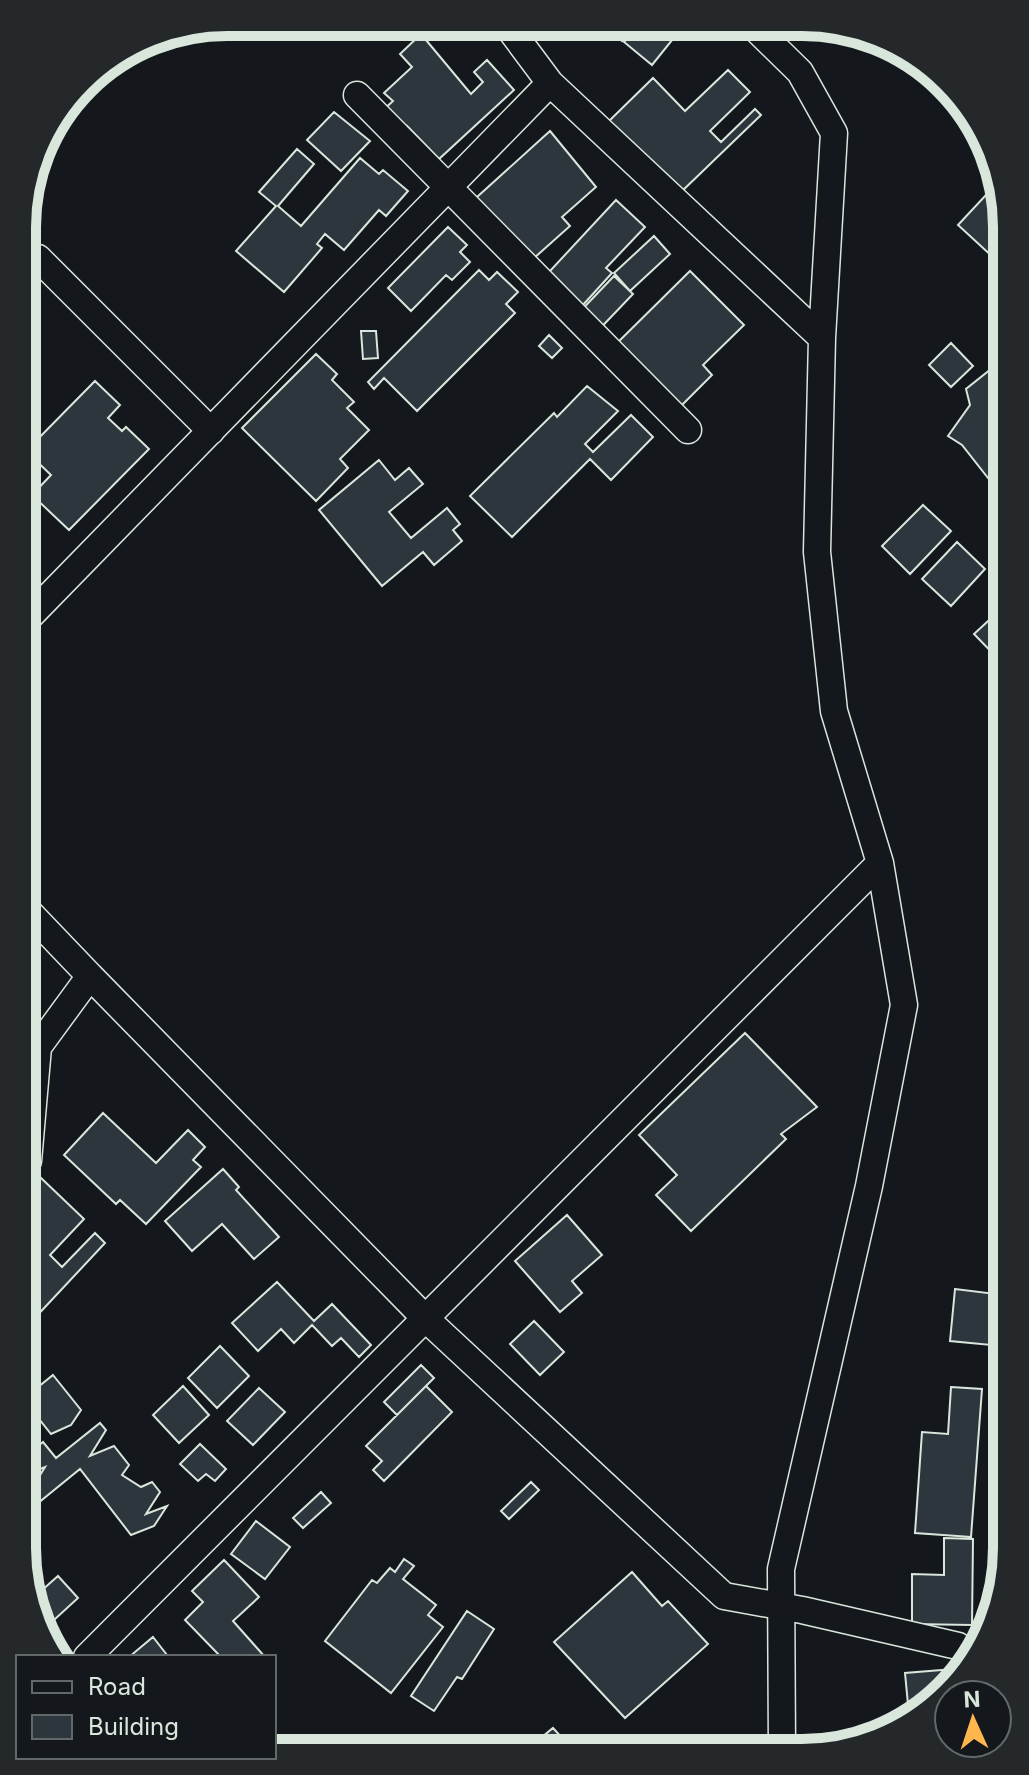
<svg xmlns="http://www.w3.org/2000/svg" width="1029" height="1775" font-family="Inter,sans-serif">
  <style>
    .building { fill: #2c363c; stroke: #d8e6dc; stroke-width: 2 }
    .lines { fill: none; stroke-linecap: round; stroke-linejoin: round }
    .minor-casing { stroke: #d8e6dc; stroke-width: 29 }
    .minor { stroke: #14181c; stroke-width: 26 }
    .rim { fill: none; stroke: #d8e6dc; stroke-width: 10 }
  </style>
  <rect width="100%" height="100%" fill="#14181c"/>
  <path class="building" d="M544,24h29l-13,14z
    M605,24l32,1 -15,16z
    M639,25h26l12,9 -25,31 -28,-23z
    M421,34l50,60 12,-12 -9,-10 13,-12 27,30 -75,69 -32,-33 -15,14 -19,-21 20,-18 -9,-8 28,-26 -12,-13z
    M728,70l22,22 -40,39 11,11 34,-33 6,6 -82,79 -70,-73 44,-43 32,33z
    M334,112l36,29 -29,30 -34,-31z
    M550,131l46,56 -34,30 8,9 -37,33 -67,-52z
    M297,149l17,15 -36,42 23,20 59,-68 19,16 4,-4 25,21 -22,25 -7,-6 -35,40 -19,-16 -8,10 5,4 -38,44 -48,-41 40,-45 -17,-14z
    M998,182l9,45v43l-49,-45z
    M616,200l29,27 -39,41 6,5 -40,44 -35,-32z
    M448,227l19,18 -7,7 10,10 -18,18 -6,-5 -35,36 -23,-23z
    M654,236l16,18 -40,37 -16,-18z
    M479,270l10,10 8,-8 21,20 -12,12 9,9 -98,98 -33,-33 -10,11 -6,-7z
    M690,271l54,54 -41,40 9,10 -41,41 -63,-64z
    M614,276l19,18 -44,46 -19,-18z
    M361,331h15l2,27 -15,1z
    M549,335l13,13 -10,10 -13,-12z
    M951,343l22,23 -22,21 -22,-22z
    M316,354l21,20 -5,6 22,22 -7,6 22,22 -29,29 8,9 -32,33 -74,-73z
    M1006,357l1,153 -12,3 -5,-7 9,-14 -37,-47 -14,-9 22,-31 -4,-16z
    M95,381l25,24 -12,13 14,13 4,-4 23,22 -80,81 -37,-35 19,-20 -25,-24z
    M587,386l31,25 -33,33 8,8 38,-37 22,22 -42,43 -21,-21 -78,78 -42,-41 84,-83 3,4z
    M379,460l16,20 14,-12 14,16 -34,28 22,26 36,-30 13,16 -7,6 9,11 -28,24 -11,-13 -41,34 -63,-76z
    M923,505l28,26 -41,43 -28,-28z
    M957,542l28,27 -34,37 -29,-27z
    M999,611l8,8v49l-33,-34z
    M745,1033l72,74 -36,27 5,5 -95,92 -35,-36 21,-20 -38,-40z
    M1007,1081v84l-10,-1 7,-36 -6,-1z
    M103,1113l53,50 32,-33 17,17 -12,13 8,7 -55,57 -26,-24 -4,4 -52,-49z
    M223,1169l16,18 -3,3 43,47 -25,22 -32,-35 -30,27 -27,-30z
    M40,1177l44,42 -34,36 12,12 33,-34 10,10 -73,78 -10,-10v-116z
    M567,1215l35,40 -30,26 10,12 -22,19 -45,-51z
    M277,1282l37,39 18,-17 39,41 -12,12 -18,-19 -9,8 -20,-21 -18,18 -13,-14 -23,22 -26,-28z
    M955,1289l41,5 -5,51 -41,-4z
    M534,1321l30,31 -24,23 -30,-31z
    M220,1346l29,30 -32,32 -29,-30z
    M421,1365l13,13 -37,37 -13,-13z
    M53,1375l28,35 -10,15 -20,9 -12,-15 -17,27v-46z
    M183,1386l26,29 -30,28 -26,-28z
    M426,1386l26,26 -68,69 -11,-11 9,-9 -16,-15z
    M951,1387l31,2 -11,148 -56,-4 7,-101 26,2z
    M259,1388l26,24 -32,33 -26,-24z
    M100,1423l6,7 -16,26 24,-10 15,19 -7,10 19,12 11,-5 8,10 -14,22 21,-8 -13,20 -23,9 -51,-66 -48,39 -9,-5 22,-36 -23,9v-30l9,6 12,-10 13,16z
    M200,1444l26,25 -11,12 -9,-7 -8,7 -18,-17z
    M531,1482l8,8 -30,29 -8,-8z
    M321,1492l10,11 -28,25 -10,-10z
    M256,1521l34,26 -25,32 -34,-25z
    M944,1538l29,1 -1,86 -60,-1v-50l32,1z
    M404,1559l10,7 -11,13 33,26 -8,10 15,12 -52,66 -66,-52 47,-61 5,3 13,-15 5,4z
    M224,1560l35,37 -26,24 32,36h-44l-36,-37 18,-18 -11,-11z
    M632,1572l30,34 6,-5 40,43 -83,74 -71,-76z
    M58,1576l20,22 -36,33 -10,-32z
    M467,1611l27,18 -32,50 -5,-2 -23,34 -23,-15z
    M153,1637l14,18 -38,2z
    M966,1668l-1,4 -56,43 -4,-42z
    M553,1728l21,23 -50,1z"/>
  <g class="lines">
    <defs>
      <path id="minor" d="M506,24l44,59 272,255
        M752,25l48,47 34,61 -12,205 -5,214 17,159 46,152 24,142 -35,181 -88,383 1,184
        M357,95l331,335
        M38,258l173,173
        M23,623l527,-540
        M23,906l67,70
        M22,1169l6,-8 10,-114 52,-71 335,342 299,278 78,14 156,36 13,9
        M87,1657l793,-794
        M465,1752l1,-1"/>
    </defs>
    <use href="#minor" class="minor-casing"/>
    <use href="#minor" class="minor"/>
  </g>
  <path d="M0 0H1029V1775H0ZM227 36H802A191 191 0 0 1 993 227V1548A191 191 0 0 1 802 1739H227A191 191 0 0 1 36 1548V227A191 191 0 0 1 227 36Z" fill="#24282b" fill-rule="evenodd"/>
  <path class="rim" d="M227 36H802A191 191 0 0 1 993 227V1548A191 191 0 0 1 802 1739H227A191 191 0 0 1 36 1548V227A191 191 0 0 1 227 36Z"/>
  <rect x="16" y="1655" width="260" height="104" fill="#14181c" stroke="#626a69" stroke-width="2"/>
  <rect x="32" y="1681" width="40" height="12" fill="#14181c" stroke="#626a69" stroke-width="2"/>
  <text x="88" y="1695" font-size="24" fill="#d8e6dc">Road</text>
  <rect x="32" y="1715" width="40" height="24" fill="#2c363c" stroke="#626a69" stroke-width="2"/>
  <text x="88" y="1735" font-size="24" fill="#d8e6dc">Building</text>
  <g transform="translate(973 1719) rotate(357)"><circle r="38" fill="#14181c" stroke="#626a69" stroke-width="2"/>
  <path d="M0-6L14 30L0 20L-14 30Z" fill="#ffb74d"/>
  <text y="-12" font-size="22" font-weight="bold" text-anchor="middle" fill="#d8e6dc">N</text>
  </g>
</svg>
